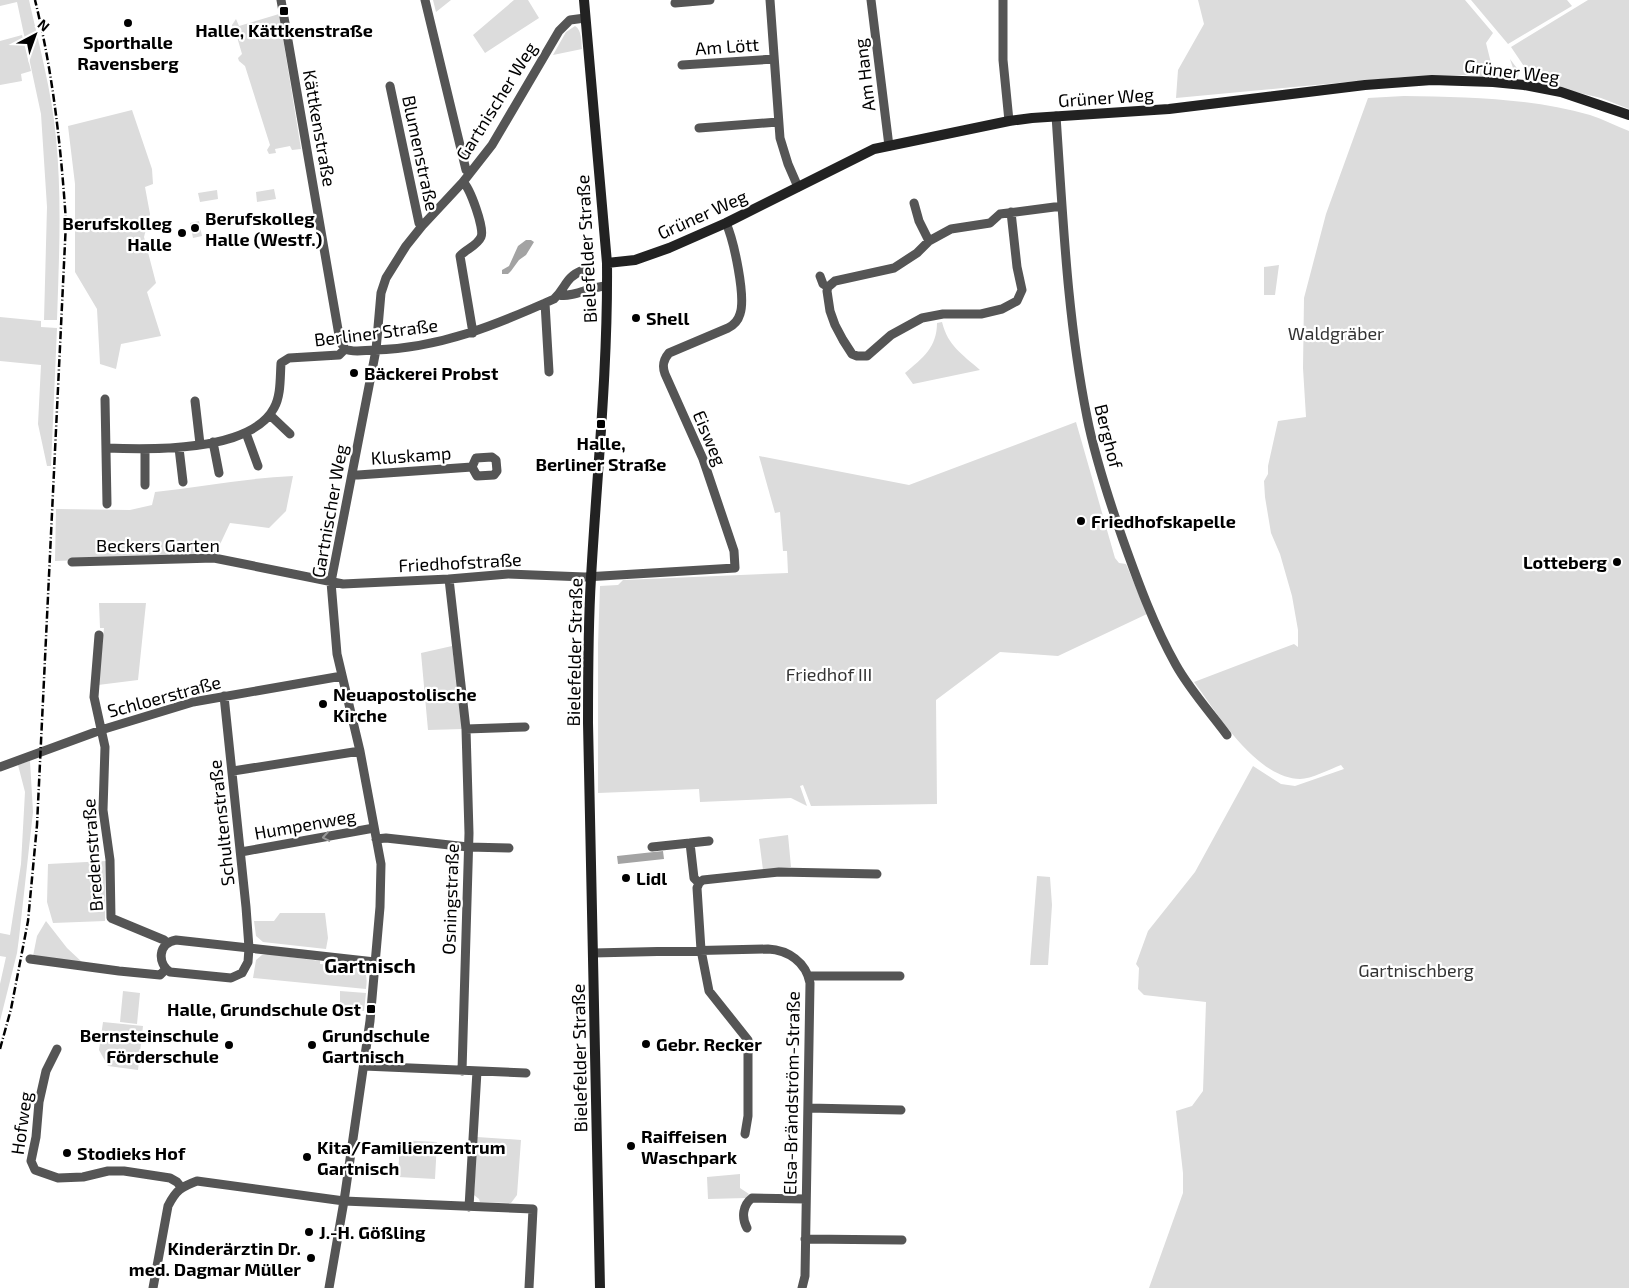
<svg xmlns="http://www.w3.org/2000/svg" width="1629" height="1288" font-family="'Exo 2',sans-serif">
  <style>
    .green { fill: #dcdcdc }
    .water { fill: #a3a3a3 }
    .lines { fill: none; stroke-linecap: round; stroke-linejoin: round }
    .street { stroke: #555; stroke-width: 9 }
    .secondary { stroke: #222; stroke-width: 10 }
    .rail { stroke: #000; stroke-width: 2.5; stroke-dasharray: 8 2.5 1 2.5; stroke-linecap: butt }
    .oneway { stroke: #999 }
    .poi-dot { fill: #000; stroke: #fff; stroke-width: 2 }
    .labels { text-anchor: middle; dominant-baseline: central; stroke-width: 4.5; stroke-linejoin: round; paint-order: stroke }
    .poi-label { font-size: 18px; font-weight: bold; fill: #000; stroke: #fff; text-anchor: start }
    .street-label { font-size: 18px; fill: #000; stroke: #fff }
    .park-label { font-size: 18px; fill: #333; stroke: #fff }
    .quarter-label { font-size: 20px; font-weight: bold; fill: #000; stroke: #fff }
  </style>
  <rect width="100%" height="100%" fill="#fff"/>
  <path class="green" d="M0,0h29c10,45 23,92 27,138 6,61 3,121 1,182h-13l3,-113 -6,-93 -24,-112 -17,4z
    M433,0h18l-15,12z
    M514,0h14l11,18 -54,35 -12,-18z
    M1198,0h267l28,33 -7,10 6,24 20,4 1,-3 -3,-9 9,12 -1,6 -4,2 -51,-4 -61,2 -226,21 2,-28 26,-46z
    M1471,0h96l5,6 -64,38z
    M1588,0h41v109l-28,-11 -64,-15 -5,-5 -21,-31z
    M279,14l22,135 -9,1 -2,-4 -15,3 1,4 -7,1 -2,-4 3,-5 -25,-79 -6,-5 -1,-3 4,-4 -7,-24h-3v-5l4,-6 3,7z
    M575,26c7,4 6,15 7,23l-29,6 13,-23z
    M22,35l9,36 -10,3 1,7 -22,4v-44z
    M1404,96c62,1 126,2 186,19 13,4 26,11 39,16v1157h-480l34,-95v-20l-7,-62 16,-5 11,-15 3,-89 -62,-7 -6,-6 1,-21 -3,-4 12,-33 47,-59 58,-106 28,18 14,2 49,-17 -3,-4c-11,4 -30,14 -41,14 -44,-1 -82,-65 -106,-97l100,-38 4,3v-17l-6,-34 -12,-42 -9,-21 -6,-36 -1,-16 4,-7v-8l10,-45 28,-4 -3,-49 1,-70 22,-84 42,-116z
    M132,110l20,59 1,15 -8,3 5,27 -6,23 12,46 -9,9 14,44 -40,8 -5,25 -16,-5 -3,-55 -22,-37v-88l-7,-58z
    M274,189l2,10 -19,3 -1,-10z
    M217,190l1,9 -18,3 -2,-9z
    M199,221l3,15 -9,2 -3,-15z
    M1279,265l-4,30h-11v-28z
    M0,317l41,4v6l16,1 -6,138h-4l-9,-42 3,-59 -41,-4z
    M942,322c6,24 20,32 38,48l-67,14 -8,-11c18,-15 32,-26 32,-50z
    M1076,422l39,136 4,5 7,1 21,50 -89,42 -58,-4 -64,48 1,104 -126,2 -8,-21 -3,1 7,20 -16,-8 -91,4 -1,-13 -101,4v-149l2,-58 18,-1 5,-5 165,-7 -1,-22h-4l-3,-39 -5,1 -16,-57 150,29z
    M293,476l-7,35 -17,17 -39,-5 -15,32 -160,6 1,-52 74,1 22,-5 3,-13c46,-5 92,-14 138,-16z
    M99,603h47l-8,77 -40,5 6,-57h-4z
    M452,646l11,83 -35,1 -7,-77z
    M30,761l3,51 -14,126 -2,15 -17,68v-37l6,-27 -6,-1v-23l10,2 11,-71 4,-72 -7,-27z
    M788,835l3,32 -28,3 -4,-31z
    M106,861l-1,60 -52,2 -6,-21 1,-38z
    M1037,876l13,1 2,28 -4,60h-18z
    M280,913h45l3,25 -2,11 -63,-7 -7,-6 -2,-15h20z
    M46,921l21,27 16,15 -50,-7 4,-20z
    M268,954l52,7v3l13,1v-2c22,2 37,-2 33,26l-113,-11 3,-18 6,-5z
    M123,991l17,2 -3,31 -17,-2z
    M340,991l26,2 -2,18 -24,-4z
    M103,1022l40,4 -5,44 -30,-4 -9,-16z
    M477,1137l44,3 -4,55 -6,8 -31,-1 -1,-3 -5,-4z
    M400,1140l37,2 -2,37 -37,-2z
    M740,1174v14l9,6 -3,4 -38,1 -1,-22z"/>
  <path class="water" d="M526,240h5l3,2 -8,13 -7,5 -8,11 -3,3h-6v-4l7,-4 9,-20z
    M663,851l1,8 -46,5 -1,-8z"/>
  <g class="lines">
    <path class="street" d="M281,0l59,341 5,8
      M425,0l41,170 4,3
      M770,0l10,138 8,26 10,23
      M871,0l18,146
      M1003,0v60l6,61
      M675,3l35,-3
      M682,65l92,-6
      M390,86l29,137 3,3
      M1056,116c7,101 11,201 31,301 8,41 22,83 36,123 15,42 31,86 53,125 14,25 34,47 51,70
      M699,128l79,-6
      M463,182c7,6 22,47 18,55 -4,9 -15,12 -21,19l13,77
      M914,203l5,18 10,20
      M1011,212l6,55 5,23 -5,11 -15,8 -21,5h-38l-21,4 -31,17 -24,21h-10l-5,-2 -9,-14 -8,-15 -5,-14 -3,-20 1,-4 7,-6 59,-13 23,-15 12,-12 22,-12 39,-6 10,-9 62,-8
      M820,276l3,8 5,3
      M559,295c14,3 32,-9 48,-9
      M545,303l4,69
      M345,349c8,4 20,1 30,1 65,-2 121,-25 179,-51 13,-12 10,-21 29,-29
      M105,399l2,105
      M195,401l5,43
      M270,415l20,19
      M246,433l12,33
      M213,442l6,31
      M106,448c43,2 145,4 168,-40 7,-12 6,-30 7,-45l8,-5 50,-3 6,-6
      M179,448l4,34
      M492,457l4,3 1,11 -3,4 -17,1 -5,-9 4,-9z
      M352,474l6,1 114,-8
      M145,485v-35
      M72,562l142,-4 129,26 106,-5 59,-5 77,3 150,-9 -1,-17 -31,-92 -38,-85c-3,-8 -2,-14 4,-21l59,-25c6,-3 10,-7 12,-14 6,-17 -6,-73 -14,-91
      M449,579l17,150 3,104 -7,238
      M99,635l-5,62 11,50 -2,63 7,50 1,58 53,22 3,3
      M224,696l22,211 3,41 -1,14 -6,11 -11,5 -61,-6c-13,-9 -12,-29 6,-32l199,22
      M466,729l59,-2
      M0,767l101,-37 92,-28 149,-26
      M233,771l127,-20
      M376,839l10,-1 82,9 41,1
      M690,843l4,35 5,5
      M652,847l57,-6
      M241,852l133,-24
      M699,883l-2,5 4,62 8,41 39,49v76l-3,18
      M699,883l4,-3 76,-8 98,2
      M593,953l175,-4c20,1 38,13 42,34l-5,293 -3,12
      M30,959l89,12 41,4 6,-6
      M808,976h92
      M57,1049l-11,22 -7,31 -3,35 -5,24 4,9 23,8 25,-1 25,-6h16l46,7 7,4 4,5
      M364,1066l162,7
      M808,1108l93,2
      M469,1207l8,-136
      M747,1228c-6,-11 -4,-23 5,-30l54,1
      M805,1239l97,1
      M153,1288l15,-82c8,-16 13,-19 29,-25l147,20 189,8 -4,79
      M329,1288l15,-87 26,-180 10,-114 1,-43 -21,-113 -23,-97 -6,-72 45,-232 5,-57 5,-15 20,-32 16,-20 41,-44 29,-37 67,-114 11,-11 15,-2"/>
    <path class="secondary" d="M584,0l23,263c1,105 -10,210 -16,315 -3,48 -3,96 -3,145l12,565
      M607,263l28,-3 34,-12 57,-25 148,-74 135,-28 23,-3 137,-9 196,-24 67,-5 61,2 31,3 37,7 68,23"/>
    <path class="rail" d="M0,1049l11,-40 17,-88 9,-96 29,-603c-5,-75 -13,-149 -31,-222"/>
  </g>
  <defs><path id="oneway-chevron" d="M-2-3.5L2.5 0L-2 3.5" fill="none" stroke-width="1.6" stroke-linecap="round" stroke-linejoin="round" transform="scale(1.25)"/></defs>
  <use class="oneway" href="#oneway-chevron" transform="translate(326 837) rotate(170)"/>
  <g class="poi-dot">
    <rect x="279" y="6" width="10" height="10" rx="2.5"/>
    <circle cx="128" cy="23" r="5"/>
    <circle cx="195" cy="228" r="5"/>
    <circle cx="182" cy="233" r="5"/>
    <circle cx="636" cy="318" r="5"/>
    <circle cx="354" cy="373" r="5"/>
    <rect x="596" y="419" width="10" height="10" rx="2.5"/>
    <circle cx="1081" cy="521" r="5"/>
    <circle cx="1617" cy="562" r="5"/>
    <circle cx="323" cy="704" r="5"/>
    <circle cx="626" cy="878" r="5"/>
    <rect x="366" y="1004" width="10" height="10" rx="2.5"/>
    <circle cx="646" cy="1044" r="5"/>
    <circle cx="229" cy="1045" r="5"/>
    <circle cx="312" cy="1045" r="5"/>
    <circle cx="631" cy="1146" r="5"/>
    <circle cx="67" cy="1153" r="5"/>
    <circle cx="307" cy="1157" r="5"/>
    <circle cx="309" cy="1232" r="5"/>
    <circle cx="311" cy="1258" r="5"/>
  </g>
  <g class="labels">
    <g class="poi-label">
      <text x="284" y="30" text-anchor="middle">Halle, Kättkenstraße</text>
      <text x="128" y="42" text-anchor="middle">Sporthalle<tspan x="128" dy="21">Ravensberg</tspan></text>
      <text x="205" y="218">Berufskolleg<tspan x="205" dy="21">Halle (Westf.)</tspan></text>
      <text x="172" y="223" text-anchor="end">Berufskolleg<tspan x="172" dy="21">Halle</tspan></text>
      <text x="646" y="318">Shell</text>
      <text x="364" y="373">Bäckerei Probst</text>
      <text x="601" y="443" text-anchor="middle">Halle,<tspan x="601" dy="21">Berliner Straße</tspan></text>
      <text x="1091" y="521">Friedhofskapelle</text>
      <text x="1607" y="562" text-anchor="end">Lotteberg</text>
      <text x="333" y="694">Neuapostolische<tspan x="333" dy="21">Kirche</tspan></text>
      <text x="636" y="878">Lidl</text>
      <text x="361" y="1009" text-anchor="end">Halle, Grundschule Ost</text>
      <text x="219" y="1035" text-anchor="end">Bernsteinschule<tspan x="219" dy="21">Förderschule</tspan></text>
      <text x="322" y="1035">Grundschule<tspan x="322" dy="21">Gartnisch</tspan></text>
      <text x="656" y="1044">Gebr. Recker</text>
      <text x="641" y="1136">Raiffeisen<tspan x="641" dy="21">Waschpark</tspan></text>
      <text x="317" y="1147">Kita/Familienzentrum<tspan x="317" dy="21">Gartnisch</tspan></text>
      <text x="77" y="1153">Stodieks Hof</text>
      <text x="319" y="1232">J.-H. Gößling</text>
      <text x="301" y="1248" text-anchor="end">Kinderärztin Dr.<tspan x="301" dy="21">med. Dagmar Müller</tspan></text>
    </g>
    <g class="street-label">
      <text transform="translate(727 46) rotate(-4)">Am Lött</text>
      <text transform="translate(1512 71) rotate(7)">Grüner Weg</text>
      <text transform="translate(864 75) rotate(-97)">Am Hang</text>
      <text transform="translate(1106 97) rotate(-4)">Grüner Weg</text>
      <text transform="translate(496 101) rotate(-58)">Gartnischer Weg</text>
      <text transform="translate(320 128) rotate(80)">Kättkenstraße</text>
      <text transform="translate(421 153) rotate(78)">Blumenstraße</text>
      <text transform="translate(702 214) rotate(-24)">Grüner Weg</text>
      <text transform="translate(586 249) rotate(-93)">Bielefelder Straße</text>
      <text transform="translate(376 332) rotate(-7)">Berliner Straße</text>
      <text transform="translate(1109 436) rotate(76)">Berghof</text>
      <text transform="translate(710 438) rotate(67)">Eisweg</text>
      <text transform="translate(411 455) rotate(-4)">Kluskamp</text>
      <text transform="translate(329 511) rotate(-80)">Gartnischer Weg</text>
      <text x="158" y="545">Beckers Garten</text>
      <text transform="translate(460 562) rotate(-3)">Friedhofstraße</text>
      <text transform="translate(574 652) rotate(-89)">Bielefelder Straße</text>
      <text transform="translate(164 696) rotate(-15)">Schloerstraße</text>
      <text transform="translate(221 823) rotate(-96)">Schultenstraße</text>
      <text transform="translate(305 824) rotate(-10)">Humpenweg</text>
      <text transform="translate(92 855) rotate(-94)">Bredenstraße</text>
      <text transform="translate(450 899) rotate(-88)">Osningstraße</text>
      <text transform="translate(579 1058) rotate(-91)">Bielefelder Straße</text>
      <text transform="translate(791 1093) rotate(-89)">Elsa-Brändström-Straße</text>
      <text transform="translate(21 1123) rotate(-82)">Hofweg</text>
    </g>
    <g class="park-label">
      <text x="1336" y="333">Waldgräber</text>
      <text x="829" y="674">Friedhof III</text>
      <text x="1416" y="970">Gartnischberg</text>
    </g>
    <g class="quarter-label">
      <text x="370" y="965">Gartnisch</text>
    </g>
  </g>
  <g transform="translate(35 35) rotate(41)" stroke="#ffffff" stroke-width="4" paint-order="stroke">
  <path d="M0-4L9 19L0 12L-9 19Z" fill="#000000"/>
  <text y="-8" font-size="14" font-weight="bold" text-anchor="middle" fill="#000000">N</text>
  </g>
</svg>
